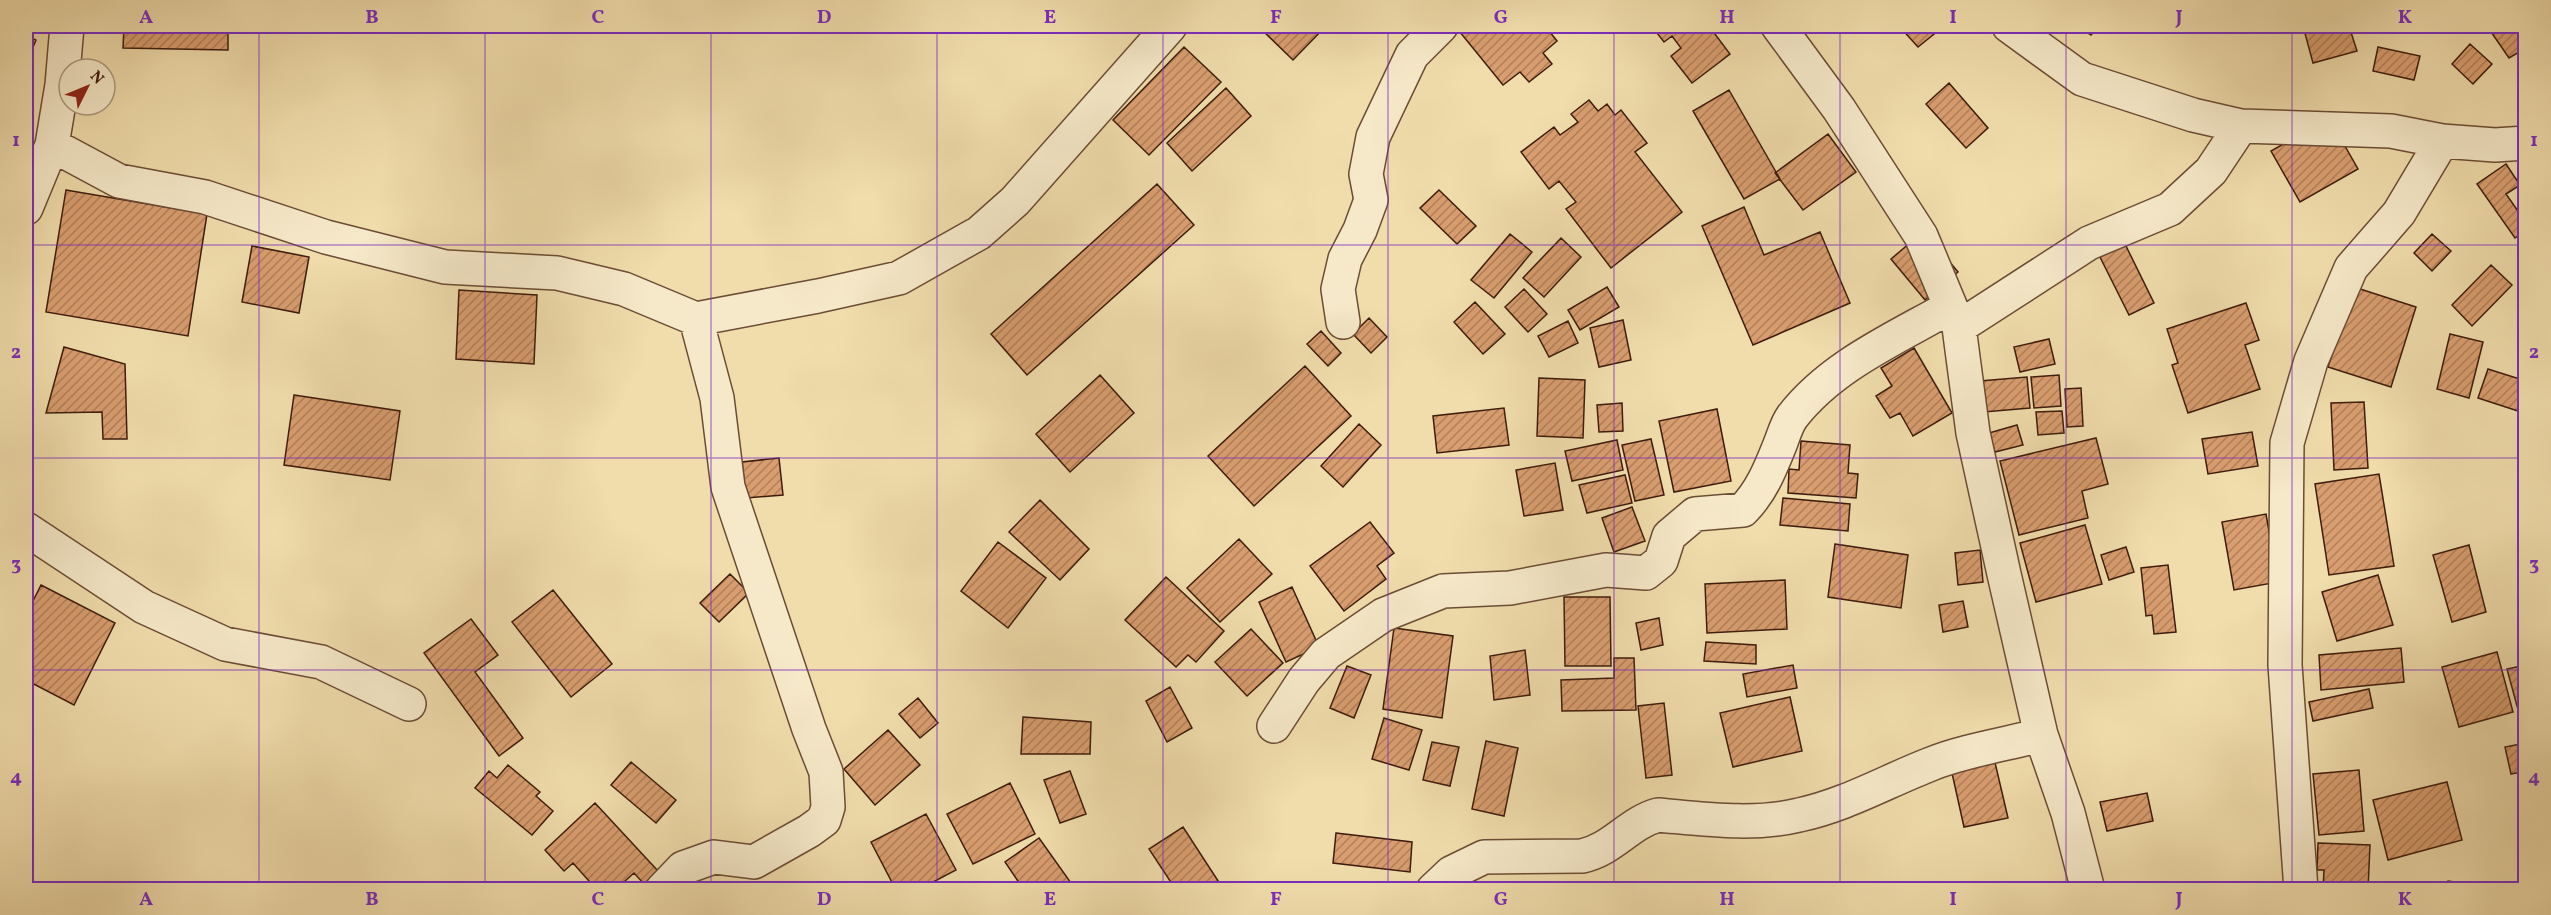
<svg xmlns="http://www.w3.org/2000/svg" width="2551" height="915" font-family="Vollkorn,serif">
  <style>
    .building { fill: url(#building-hatch); stroke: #3e1b0d; stroke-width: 1.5 }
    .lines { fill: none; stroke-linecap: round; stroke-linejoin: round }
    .minor-casing { stroke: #6b4c35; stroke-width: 36 }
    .minor { stroke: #f6e9c9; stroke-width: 33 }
    .grid { fill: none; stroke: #7b2cbf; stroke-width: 1.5; stroke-opacity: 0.55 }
    .neatline { fill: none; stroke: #7b2cbf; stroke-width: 2 }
    .grid-label { font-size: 20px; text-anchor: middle; font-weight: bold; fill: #7b2cbf }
  </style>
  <defs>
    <pattern id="building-hatch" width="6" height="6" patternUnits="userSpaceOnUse" patternTransform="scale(1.5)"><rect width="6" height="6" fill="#d99e6f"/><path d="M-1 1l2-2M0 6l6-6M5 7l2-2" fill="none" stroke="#b1805a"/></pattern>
  </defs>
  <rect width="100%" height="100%" fill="#f1ddac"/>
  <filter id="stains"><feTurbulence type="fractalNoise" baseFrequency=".00333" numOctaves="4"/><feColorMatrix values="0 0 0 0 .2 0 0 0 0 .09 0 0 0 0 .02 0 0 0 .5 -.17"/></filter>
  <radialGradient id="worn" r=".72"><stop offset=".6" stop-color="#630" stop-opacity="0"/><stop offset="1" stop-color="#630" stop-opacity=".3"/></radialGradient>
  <path class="building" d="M124,26h104v24l-105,-2z
    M1258,26h68l-33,34z
    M1455,26h90l12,15 -14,12 9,11 -23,18 -9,-10 -17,13z
    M1667,26h42l21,28 -38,29 -21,-27 10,-8 -9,-12 -8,6 -7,-9z
    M1899,26h45l-26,21z
    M2077,26h21l-7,9z
    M2303,26h46l8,25 -44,12z
    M2487,26h36l3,4v18l-17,10z
    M26,35l10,5 -10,24z
    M2470,44l22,20 -19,20 -21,-20z
    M1184,47l37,35 -72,73 -36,-35z
    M2378,47l42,9 -6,24 -41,-9z
    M1949,83l39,45 -22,20 -40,-44z
    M1226,88l25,28 -59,55 -25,-28z
    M1729,90l51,89 -36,20 -51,-88z
    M1589,100l9,11 9,-7 8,11 6,-5 26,33 -12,9 47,60 -71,56 -45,-59 10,-7 -17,-21 -10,8 -28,-37 33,-25 6,8 18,-13 -7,-8z
    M2329,118l29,51 -58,33 -29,-51z
    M1828,134l28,38 -53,38 -28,-37z
    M2506,164l14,21 -14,9 14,20 6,-4v20l-11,8 -38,-54z
    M1157,184l37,41 -167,150 -36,-41z
    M66,190l141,24 -19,122 -142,-24z
    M1439,190l37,36 -19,18 -37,-36z
    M1744,207l20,48 56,-23 30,71 -97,42 -51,-119z
    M1924,231l34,41 -33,28 -34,-41z
    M1510,234l22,18 -38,46 -23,-18z
    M2432,234l19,17 -19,20 -18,-18z
    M1561,238l20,19 -37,40 -21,-19z
    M2125,244l29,59 -25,12 -29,-58z
    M252,246l57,11 -10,56 -57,-11z
    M2491,265l21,20 -40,41 -20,-21z
    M1607,287l12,20 -39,23 -12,-20z
    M2354,287l62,20 -25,80 -63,-20z
    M1524,289l23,25 -19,18 -23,-25z
    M459,290l78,5 -3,69 -78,-5z
    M1475,302l30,32 -22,20 -29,-32z
    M2246,303l13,37 -14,5 15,44 -72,24 -16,-48 6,-2 -11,-34z
    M1369,318l18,19 -16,16 -18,-19z
    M1623,320l8,40 -32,7 -9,-39z
    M1568,321l10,22 -29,14 -11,-21z
    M1321,331l20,22 -13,13 -21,-22z
    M2450,334l33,8 -14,56 -32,-9z
    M2049,339l6,25 -35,8 -6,-25z
    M64,347l61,17 2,75h-24l-1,-27 -56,1z
    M1914,348l38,65 -39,23 -13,-23 -10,5 -14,-22 16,-10 -11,-18z
    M1305,366l46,50 -97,90 -46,-50z
    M2488,369l38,12 -8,30 -40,-13z
    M1100,375l34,38 -64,59 -34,-38z
    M2059,375l2,31 -27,2 -3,-31z
    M2027,377l3,31 -58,5 -4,-31z
    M1539,378l46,2 -2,58 -46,-2z
    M2081,388l2,38 -16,1 -2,-38z
    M294,395l106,16 -10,69 -106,-15z
    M2364,402l4,66 -34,2 -3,-67z
    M1622,403l1,28 -24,1 -2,-27z
    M1504,408l5,37 -72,8 -4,-37z
    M1717,409l14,72 -57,11 -15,-71z
    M2062,411l2,22 -26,2 -2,-23z
    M1359,424l22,21 -38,42 -22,-21z
    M2017,425l6,20 -28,7 -6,-19z
    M2252,432l6,34 -50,8 -6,-35z
    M2096,438l12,46 -26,7 6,27 -69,17 -19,-74z
    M1651,439l13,56 -29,6 -13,-56z
    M1617,440l6,30 -51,11 -7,-30z
    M1801,441l49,4 -2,28 10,1 -2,24 -68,-5 1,-24 10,1z
    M779,458l4,37 -37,3 -4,-36z
    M1555,463l8,47 -39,6 -8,-46z
    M2379,474l15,92 -65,9 -14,-91z
    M1625,475l7,28 -45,10 -8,-28z
    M1783,498l67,6 -2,27 -68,-6z
    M1040,500l49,49 -29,31 -51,-48z
    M1632,507l13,34 -31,11 -12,-34z
    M2266,514l12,68 -44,8 -12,-68z
    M1370,522l24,31 -17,13 9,13 -42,32 -34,-45z
    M2085,525l17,59 -66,18 -16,-59z
    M1239,539l33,35 -52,48 -33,-34z
    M998,542l48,36 -38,50 -47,-37z
    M1835,544l73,11 -7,53 -73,-11z
    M2469,545l17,67 -34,10 -19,-67z
    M2126,547l8,25 -25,8 -8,-25z
    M1980,550l3,32 -25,3 -3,-32z
    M2168,565l8,67 -22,2 -2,-19 -6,1 -5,-48z
    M730,574l19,19 -30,29 -19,-19z
    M2378,575l15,50 -56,16 -15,-49z
    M1166,577l58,54 -28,31 -8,-7 -12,12 -51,-47z
    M1785,580l2,49 -80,4 -2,-49z
    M41,585l74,38 -41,82 -48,-25v-65z
    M1292,587l27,60 -33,15 -27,-60z
    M553,590l59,74 -41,33 -59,-75z
    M1564,597h46l1,69h-46z
    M1963,601l5,26 -25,5 -4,-27z
    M1659,618l4,27 -22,5 -5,-27z
    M471,619l27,36 -23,17 48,66 -24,18 -75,-103z
    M1394,628l59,8 -11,82 -59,-9z
    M1251,629l32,34 -36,33 -32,-34z
    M1706,642l50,3v19l-52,-3z
    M2401,648l3,34 -83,8 -2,-35z
    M1525,650l5,45 -36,5 -4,-44z
    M2497,652l16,60 -54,15 -17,-60z
    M1614,658h20l2,52 -74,1 -1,-31 53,-2z
    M1793,665l4,23 -50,9 -4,-23z
    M2526,665v63h-3l-16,-59z
    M1347,666l24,9 -17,43 -24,-10z
    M1170,687l22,41 -25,14 -21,-41z
    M2369,689l4,19 -60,13 -4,-19z
    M1790,697l12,54 -69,16 -13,-54z
    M918,698l20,25 -18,15 -21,-24z
    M1664,703l8,72 -26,3 -8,-72z
    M1023,717l68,5 -1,32h-69z
    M1384,718l38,12 -13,40 -37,-11z
    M888,730l32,35 -45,40 -31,-36z
    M1486,741l32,7 -14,68 -32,-7z
    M1432,742l27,5 -9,39 -27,-6z
    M2526,743v28l-15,3 -6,-27z
    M1993,754l15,64 -44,9 -14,-63z
    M631,762l45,38 -20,23 -45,-38z
    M508,765l32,27 -4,4 17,15 -21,24 -57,-47 14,-17 8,7z
    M2359,770l5,61 -45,4 -6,-61z
    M1070,771l16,43 -26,9 -16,-43z
    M2447,782l15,58 -74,20 -15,-60z
    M1010,783l25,51 -62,30 -26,-50z
    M2147,793l6,28 -46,10 -7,-29z
    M595,803l63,68 -14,13 -10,-11 -19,17h-18l-24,-27 -9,8 -19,-21z
    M926,814l30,56 -38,20h-22l-25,-48z
    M1183,827l41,63h-48l-27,-41z
    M1336,833l76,9 -2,30 -77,-9z
    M1039,838l32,45 -12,7h-35l-19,-28z
    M2318,843l52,2 -2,45h-45l1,-20h-7z
    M2448,881l59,9h-60z
    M1382,883l23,1v6h-23z"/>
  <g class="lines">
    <defs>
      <path id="minor" d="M1778,26l61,83 82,127 38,91 14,106 31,141 37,161 27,78 20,77
        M2009,26l73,53 111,36 48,11 150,5 51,10 53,4 31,-2
        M52,145l67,36 86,16 121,40 119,30 112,6 67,16 72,30 122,-23 81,-18 80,-45 36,-32 155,-175
        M26,208l26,-63 10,-60 5,-59
        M1343,322l-5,-33 7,-30 15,-29 11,-30 -5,-26 7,-37 39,-82 29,-29
        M1959,327l130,-84 81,-34 41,-38 30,-45
        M26,529l118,78 81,37 96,18 88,42
        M1274,726l30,-46 22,-26 57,-39 60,-24 67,-3 96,-18 40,3 15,-12 8,-25 26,-22 48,-4c19,-19 28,-43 38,-68 3,-8 6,-18 11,-25 39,-51 104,-79 158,-110
        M662,890l21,-22 31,-11 40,5 55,-31 15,-11 4,-13 -2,-35 -17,-43 -81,-242 -11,-89 -21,-79
        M1433,890l18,-17 33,-16 98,-1c30,-6 47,-33 76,-41 46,4 96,11 141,0 47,-10 88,-34 132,-51 31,-13 76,-20 110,-29
        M2301,890l-16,-225 2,-222 24,-82 40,-93 48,-55 43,-72"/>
    </defs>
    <use href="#minor" class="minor-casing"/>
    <use href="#minor" class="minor"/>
  </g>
  <path class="grid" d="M259,26v864M485,26v864M711,26v864M937,26v864M1163,26v864M1388,26v864M1614,26v864M1840,26v864M2066,26v864M2292,26v864M26,245h2500M26,458h2500M26,670h2500"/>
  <rect width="2551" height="915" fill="none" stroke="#f1ddac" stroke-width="66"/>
  <g transform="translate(87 87) rotate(47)"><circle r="28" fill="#f6e9c9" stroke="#ac977e" stroke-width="1.5"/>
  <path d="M0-4.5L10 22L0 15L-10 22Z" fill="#8f2418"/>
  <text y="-9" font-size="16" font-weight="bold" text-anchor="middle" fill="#3e1b0d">N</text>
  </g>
  <rect x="33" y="33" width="2485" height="849" class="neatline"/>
  <g class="grid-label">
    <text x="146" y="23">A</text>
    <text x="372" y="23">B</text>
    <text x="598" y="23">C</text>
    <text x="824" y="23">D</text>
    <text x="1050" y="23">E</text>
    <text x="1276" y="23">F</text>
    <text x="1501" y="23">G</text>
    <text x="1727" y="23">H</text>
    <text x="1953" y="23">I</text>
    <text x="2179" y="23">J</text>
    <text x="2405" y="23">K</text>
    <text x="16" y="146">1</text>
    <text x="2534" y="146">1</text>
    <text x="16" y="358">2</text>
    <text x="2534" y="358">2</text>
    <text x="16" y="570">3</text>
    <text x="2534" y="570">3</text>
    <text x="16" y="783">4</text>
    <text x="2534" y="783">4</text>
    <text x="146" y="905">A</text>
    <text x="372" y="905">B</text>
    <text x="598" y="905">C</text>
    <text x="824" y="905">D</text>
    <text x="1050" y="905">E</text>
    <text x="1276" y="905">F</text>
    <text x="1501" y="905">G</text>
    <text x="1727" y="905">H</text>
    <text x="1953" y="905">I</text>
    <text x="2179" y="905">J</text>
    <text x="2405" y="905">K</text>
  </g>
  <rect width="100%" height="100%" filter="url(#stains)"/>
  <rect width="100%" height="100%" fill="url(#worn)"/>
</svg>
